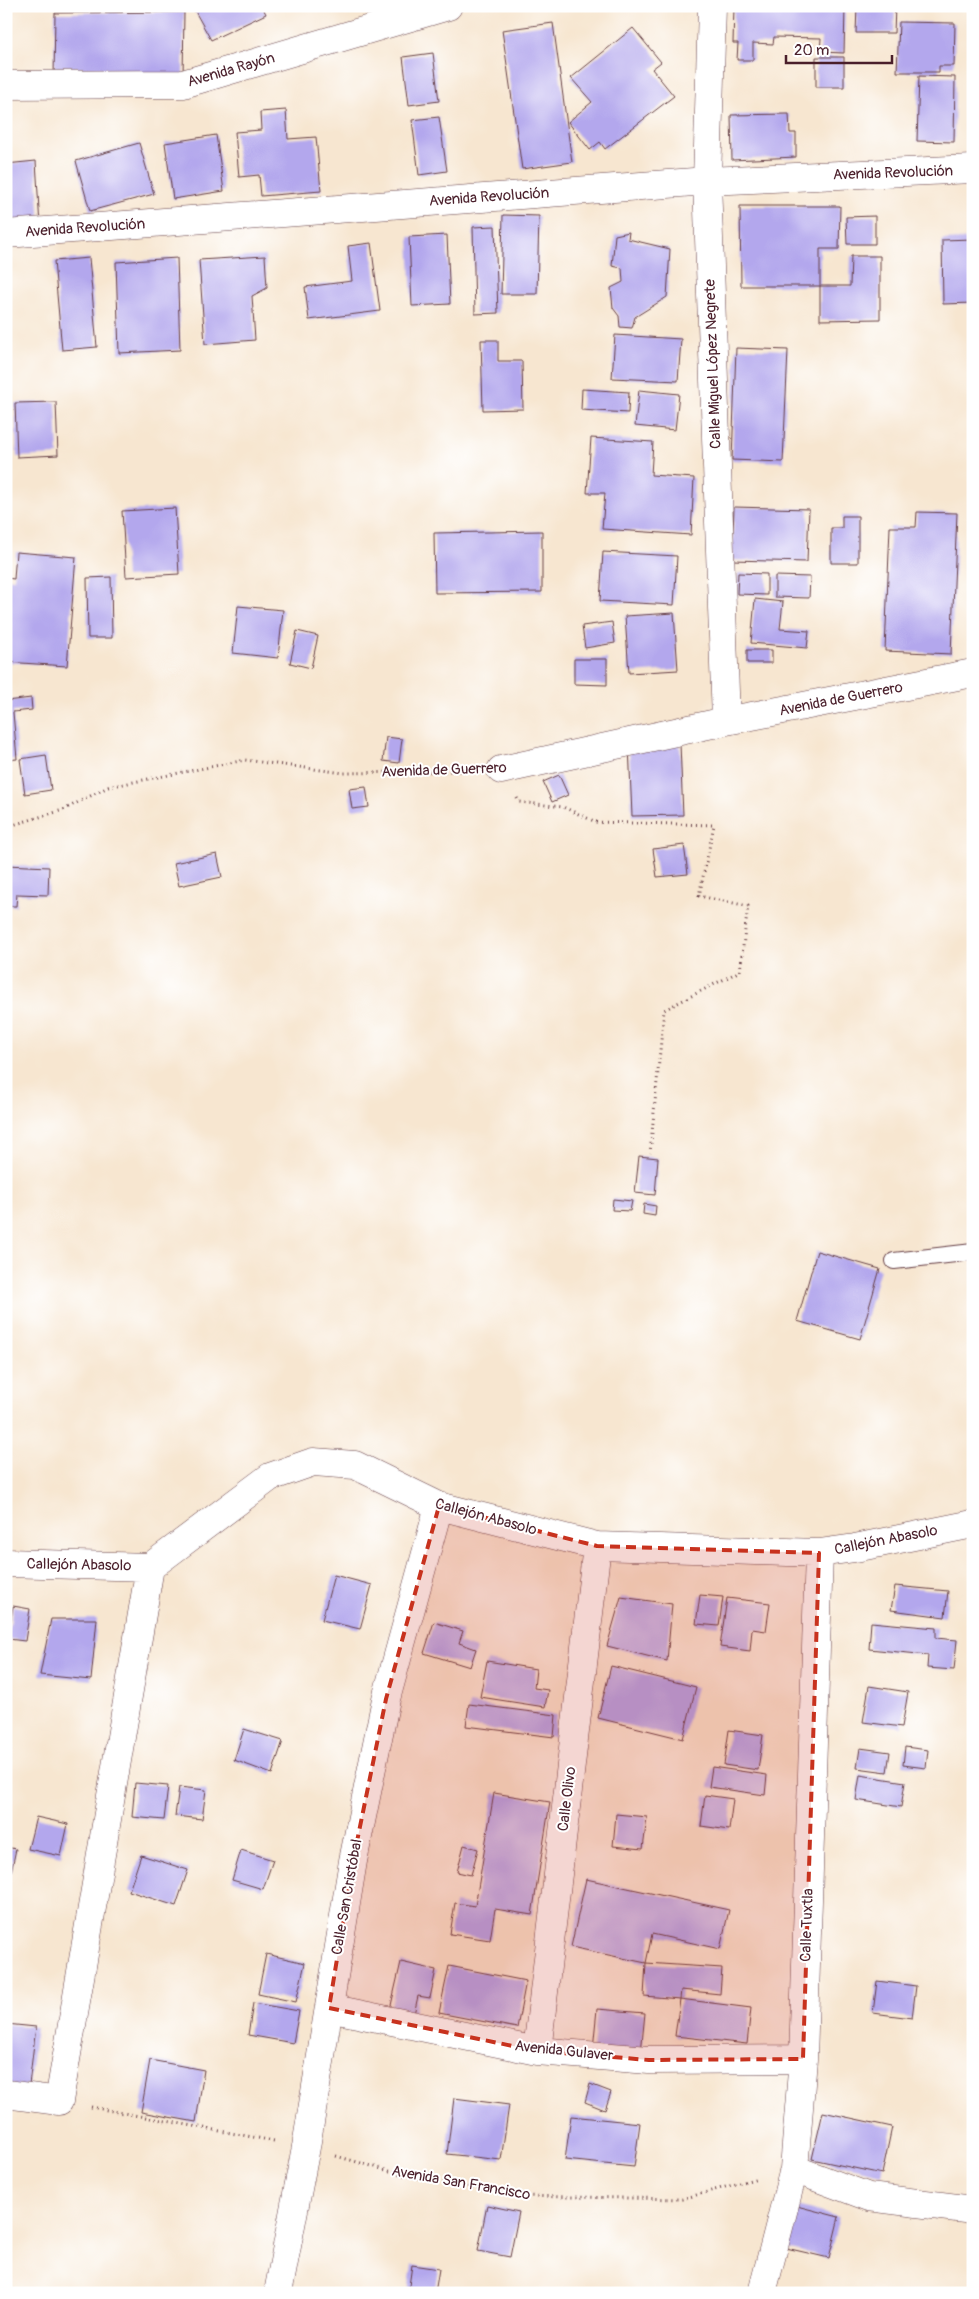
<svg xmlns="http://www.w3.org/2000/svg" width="979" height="2299" font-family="Pangolin,sans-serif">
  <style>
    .building { fill: #b3a7ed }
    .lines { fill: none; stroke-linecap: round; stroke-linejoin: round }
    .service-casing { stroke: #643d44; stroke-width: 18 }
    .minor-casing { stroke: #643d44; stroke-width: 29 }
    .primary-casing { stroke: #643d44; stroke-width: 29 }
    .path { stroke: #643d44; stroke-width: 3; stroke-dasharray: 1 4; stroke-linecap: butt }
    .service { stroke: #fff; stroke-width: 16 }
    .minor { stroke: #fff; stroke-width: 28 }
    .primary { stroke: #fff; stroke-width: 28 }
    .marked { fill: #c8321e; fill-opacity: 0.2; stroke: #c8321e; stroke-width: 4; stroke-dasharray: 10 6; stroke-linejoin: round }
    .labels { text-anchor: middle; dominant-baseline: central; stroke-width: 4; stroke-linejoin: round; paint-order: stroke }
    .street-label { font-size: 15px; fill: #4a1f2b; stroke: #fff }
  </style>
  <rect width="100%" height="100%" fill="#fff"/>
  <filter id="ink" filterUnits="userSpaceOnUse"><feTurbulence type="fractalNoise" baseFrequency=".02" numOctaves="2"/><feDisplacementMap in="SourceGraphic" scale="10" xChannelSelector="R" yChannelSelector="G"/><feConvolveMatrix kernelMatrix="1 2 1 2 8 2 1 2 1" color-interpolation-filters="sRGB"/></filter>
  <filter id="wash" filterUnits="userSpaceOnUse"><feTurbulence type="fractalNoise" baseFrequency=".0096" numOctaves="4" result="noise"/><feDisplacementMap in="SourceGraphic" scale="20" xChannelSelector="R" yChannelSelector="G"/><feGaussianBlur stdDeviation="1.12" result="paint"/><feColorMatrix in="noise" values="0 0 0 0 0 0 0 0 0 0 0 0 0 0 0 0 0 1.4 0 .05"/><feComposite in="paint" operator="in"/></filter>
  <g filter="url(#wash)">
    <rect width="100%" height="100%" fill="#f7e6d0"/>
    <g id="blocks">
      <path class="building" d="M192,6h70l4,8 -55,26z
        M734,6h111l-1,47 -24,-1 1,-14 -47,-1 -1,7 -20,-1v17h-16l1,-17h-5z
        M857,6h38l-1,27h-38z
        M184,12l-1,64h-129l1,-63z
        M899,22l56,1 -1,43h-15v6h-42z
        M553,23l19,139 -50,7 -20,-139z
        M633,28l28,34 -9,7 22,27 -69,53 -5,-7 -10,8 -22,-28 24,-20 -21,-24z
        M433,53l6,48 -30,4 -6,-48z
        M816,57h28v30h-28z
        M919,76l36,1 -1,65 -37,-1z
        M286,110l2,29 28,-2 5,54 -60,5 -2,-21 -20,2 -4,-45 26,-2 -1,-18z
        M789,114l1,19h6v24l-64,3 -1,-45z
        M439,117l8,54 -28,4 -7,-55z
        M216,135l8,56 -51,8 -8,-56z
        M139,143l15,51 -64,17 -14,-50z
        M36,161l4,65 -34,3v-65z
        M740,206h100l-1,43h-19v37h-79z
        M503,215l36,1 -2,78h-36z
        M875,216v28h-28l-1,-27z
        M495,226l3,87 -23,1 -2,-87z
        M629,232l-1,7 42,10 -3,48 -32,20 -3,11 -12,-1 -1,-11 -6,-8 -2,-20 12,-6 -1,-14 -10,-2 3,-31z
        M447,235l3,69 -38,2 -3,-69z
        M973,239v64l-30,1 -1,-64z
        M371,243l9,68 -71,9 -4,-33 47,-6 -4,-35z
        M265,256l2,32 -15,8 3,44 -50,4 -6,-84z
        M851,256h29v63l-60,1v-34h30z
        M89,258l8,89 -35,3 -8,-89z
        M177,258l3,92 -61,3 -3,-91z
        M615,335l66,4 -3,42 -66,-3z
        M481,340h17v21h24l1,48 -40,1z
        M736,348l52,2 -5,112 -51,-2z
        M582,389l47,3 -1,21 -47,-3z
        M639,390l40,4 -4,36 -40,-4z
        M56,402l2,53 -41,2 -2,-54z
        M591,438l62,4 -2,33 43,3 -3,57 -89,-6 3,-36h-18z
        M734,507l75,2 -2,53 -75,-2z
        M175,508l4,66 -53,3 -4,-66z
        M917,512l40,1 -6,141 -66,-3 5,-124h26z
        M842,516h16v47h-27v-35h11z
        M542,531v61l-107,1 -1,-60z
        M16,552l60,5 -9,109 -61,-4v-84l8,1z
        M603,552l74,4 -3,49 -74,-4z
        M738,573l29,1v21l-30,-1z
        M775,576l35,1 -1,21 -34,-1z
        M111,577l1,61h-24l-1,-60z
        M755,599l28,3 -3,27 29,2 -2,17 -56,-5z
        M238,606l45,4 -5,48 -45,-5z
        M674,613l4,57 -49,3 -4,-57z
        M612,622l3,21 -30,5 -3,-22z
        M297,631l21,5 -7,32 -21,-5z
        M747,650h25v13h-25z
        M574,659h33v26l-33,-1z
        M31,698l1,12 -19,2 4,47 -11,1v-59z
        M386,737l16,2 -3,24 -16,-2z
        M680,744l3,71 -51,1 -3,-71z
        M46,755l5,35 -26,4 -5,-35z
        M559,775l9,20 -16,7 -9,-20z
        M366,787l3,20 -17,2 -3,-20z
        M684,845l4,29 -31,3 -4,-28z
        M217,854l5,23 -43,9 -5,-23z
        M6,865l43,2 -1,28 -31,-1 -1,12h-10z
        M639,1156l19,2 -3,37 -20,-2z
        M613,1199l19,2 -2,10 -18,-1z
        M644,1204l12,2 -1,10 -12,-2z
        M817,1251l63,18 -20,70 -63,-18z
        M334,1575l38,10 -12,44 -38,-9z
        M895,1586l53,5 -3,26 -54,-7z
        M700,1595l23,2 -4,29 -23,-2z
        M621,1597l51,7 -5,57 -60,-15z
        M727,1598l43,5 -4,28 -14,-2 -2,22 -30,-4z
        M13,1606l17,3 -5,32 -17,-2z
        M51,1619h46l-6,61 -51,-5z
        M434,1622l29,9 -4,12 17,6 -6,18 -46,-14z
        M871,1622l65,6v10l21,2 -3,30 -27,-2 1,-13 -59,-6z
        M487,1661l49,8 -2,19 14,2 -3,17 -65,-10z
        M611,1666l85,21 -13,52 -85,-21z
        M869,1686l39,6 -6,35 -39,-5z
        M469,1704l87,11 -2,22 -88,-11z
        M244,1729l39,12 -11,33 -38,-14z
        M729,1730l34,5 -5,35 -34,-5z
        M905,1747l23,3 -2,18 -23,-3z
        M860,1748l30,4 -3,20 -30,-4z
        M712,1767l55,8 -2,20 -56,-8z
        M860,1775l45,7 -4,25 -45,-7z
        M135,1783l33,3 -4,34 -32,-3z
        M179,1787l27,3 -4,29 -27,-3z
        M494,1793l56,9 -18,113 -37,-6 -5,31 -40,-6 5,-31 20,3z
        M705,1795l28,4 -4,31 -28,-4z
        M616,1814l31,3 -4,32 -30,-3z
        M36,1817l32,7 -7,32 -33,-7z
        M464,1845l14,4 -7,26 -14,-3z
        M6,1847l10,2 -6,28 -4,-1z
        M241,1850l32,10 -10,29 -31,-9z
        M141,1855l47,15 -12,36 -47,-15z
        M586,1879l143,31 -9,39 -68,-15 -6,29 -75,-16z
        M266,1954l39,9 -9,39 -38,-8z
        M401,1962l35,8 -6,28 -12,-2 -5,23 -24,-5z
        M646,1963l76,5 -2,26 -39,-4 -1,9 -36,-3z
        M449,1966l77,15 -9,47 -78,-15z
        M877,1981l39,5 -4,32 -39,-5z
        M680,1999l71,9 -4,36 -72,-8z
        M253,2003l46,8 -6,32 -45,-8z
        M597,2009l48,4 -4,40 -48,-4z
        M6,2024l30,3 -8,66 -22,-2z
        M150,2060l54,10 -8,52 -55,-10z
        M590,2084l21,8 -6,18 -20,-8z
        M454,2098l55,7 -8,55 -54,-6z
        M823,2112l69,15 -10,47 -70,-15z
        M571,2116l69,7 -6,44 -69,-7z
        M487,2205l32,7 -9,45 -32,-6z
        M793,2205l46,12 -10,41 -47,-11z
        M412,2265l27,4 -4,24h-27z"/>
    </g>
  </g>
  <g filter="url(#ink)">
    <use href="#blocks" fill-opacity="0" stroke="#643d44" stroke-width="1"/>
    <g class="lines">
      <defs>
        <path id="service" d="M894,1261l79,-9"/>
        <path id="minor" d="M712,6l-5,175 19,540
          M6,234l701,-53 266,-12
          M501,770l225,-49 247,-48
          M6,1563l144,4 120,-90 43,-15 42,3 84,41 158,40 222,7 36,-5 118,-24
          M329,2008l208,43 112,9 154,-1
          M537,2051l60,-505
          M6,2094l53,7 91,-534
          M794,2169l75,28 104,13
          M278,2293l28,-146 47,-286 33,-162 53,-193
          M762,2293l32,-124 9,-110 16,-506"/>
        <path id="primary" d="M6,85l177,-1 265,-78"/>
      </defs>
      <use href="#service" class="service-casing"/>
      <use href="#minor" class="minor-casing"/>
      <use href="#primary" class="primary-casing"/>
      <path class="path" d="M517,798l2,4 44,5 33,15 118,3 -15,71 49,10 -8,65 -76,39 -14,143
        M6,827l57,-17 45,-23 137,-27 99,13 126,-2
        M91,2107l183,34
        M336,2156l71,20 111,20 164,3 76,-21"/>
      <use href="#service" class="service"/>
      <use href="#minor" class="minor"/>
      <use href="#primary" class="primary"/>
    </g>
  </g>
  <path class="marked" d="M439,1506l158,40 222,7 -16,506 -154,1 -112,-9 -208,-43 24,-147 33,-162z"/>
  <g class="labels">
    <g class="street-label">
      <text transform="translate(231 70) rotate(-16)">Avenida Rayón</text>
      <text transform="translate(893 173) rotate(-2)">Avenida Revolución</text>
      <text transform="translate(489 197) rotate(-4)">Avenida Revolución</text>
      <text transform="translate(85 228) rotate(-4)">Avenida Revolución</text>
      <text transform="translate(713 364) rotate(-92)">Calle Miguel López Negrete</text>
      <text transform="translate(841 699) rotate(-11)">Avenida de Guerrero</text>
      <text transform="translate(444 770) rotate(-2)">Avenida de Guerrero</text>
      <text transform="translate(486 1517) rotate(15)">Callejón Abasolo</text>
      <text transform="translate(886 1540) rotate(-11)">Callejón Abasolo</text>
      <text transform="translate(79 1565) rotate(1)">Callejón Abasolo</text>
      <text transform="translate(567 1799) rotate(-83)">Calle Olivo</text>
      <text transform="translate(347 1897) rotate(-80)">Calle San Cristóbal</text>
      <text transform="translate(807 1925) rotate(-88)">Calle Tuxtla</text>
      <text transform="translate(564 2051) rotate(6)">Avenida Gulaver</text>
      <text transform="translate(461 2183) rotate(10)">Avenida San Francisco</text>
    </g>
  </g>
  <rect width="979" height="2299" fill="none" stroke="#fff" stroke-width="25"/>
  <path d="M786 55v8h106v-8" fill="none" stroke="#4a1f2b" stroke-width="2.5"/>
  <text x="794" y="55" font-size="15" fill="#4a1f2b" stroke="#ffffff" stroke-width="4" paint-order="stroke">20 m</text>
</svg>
